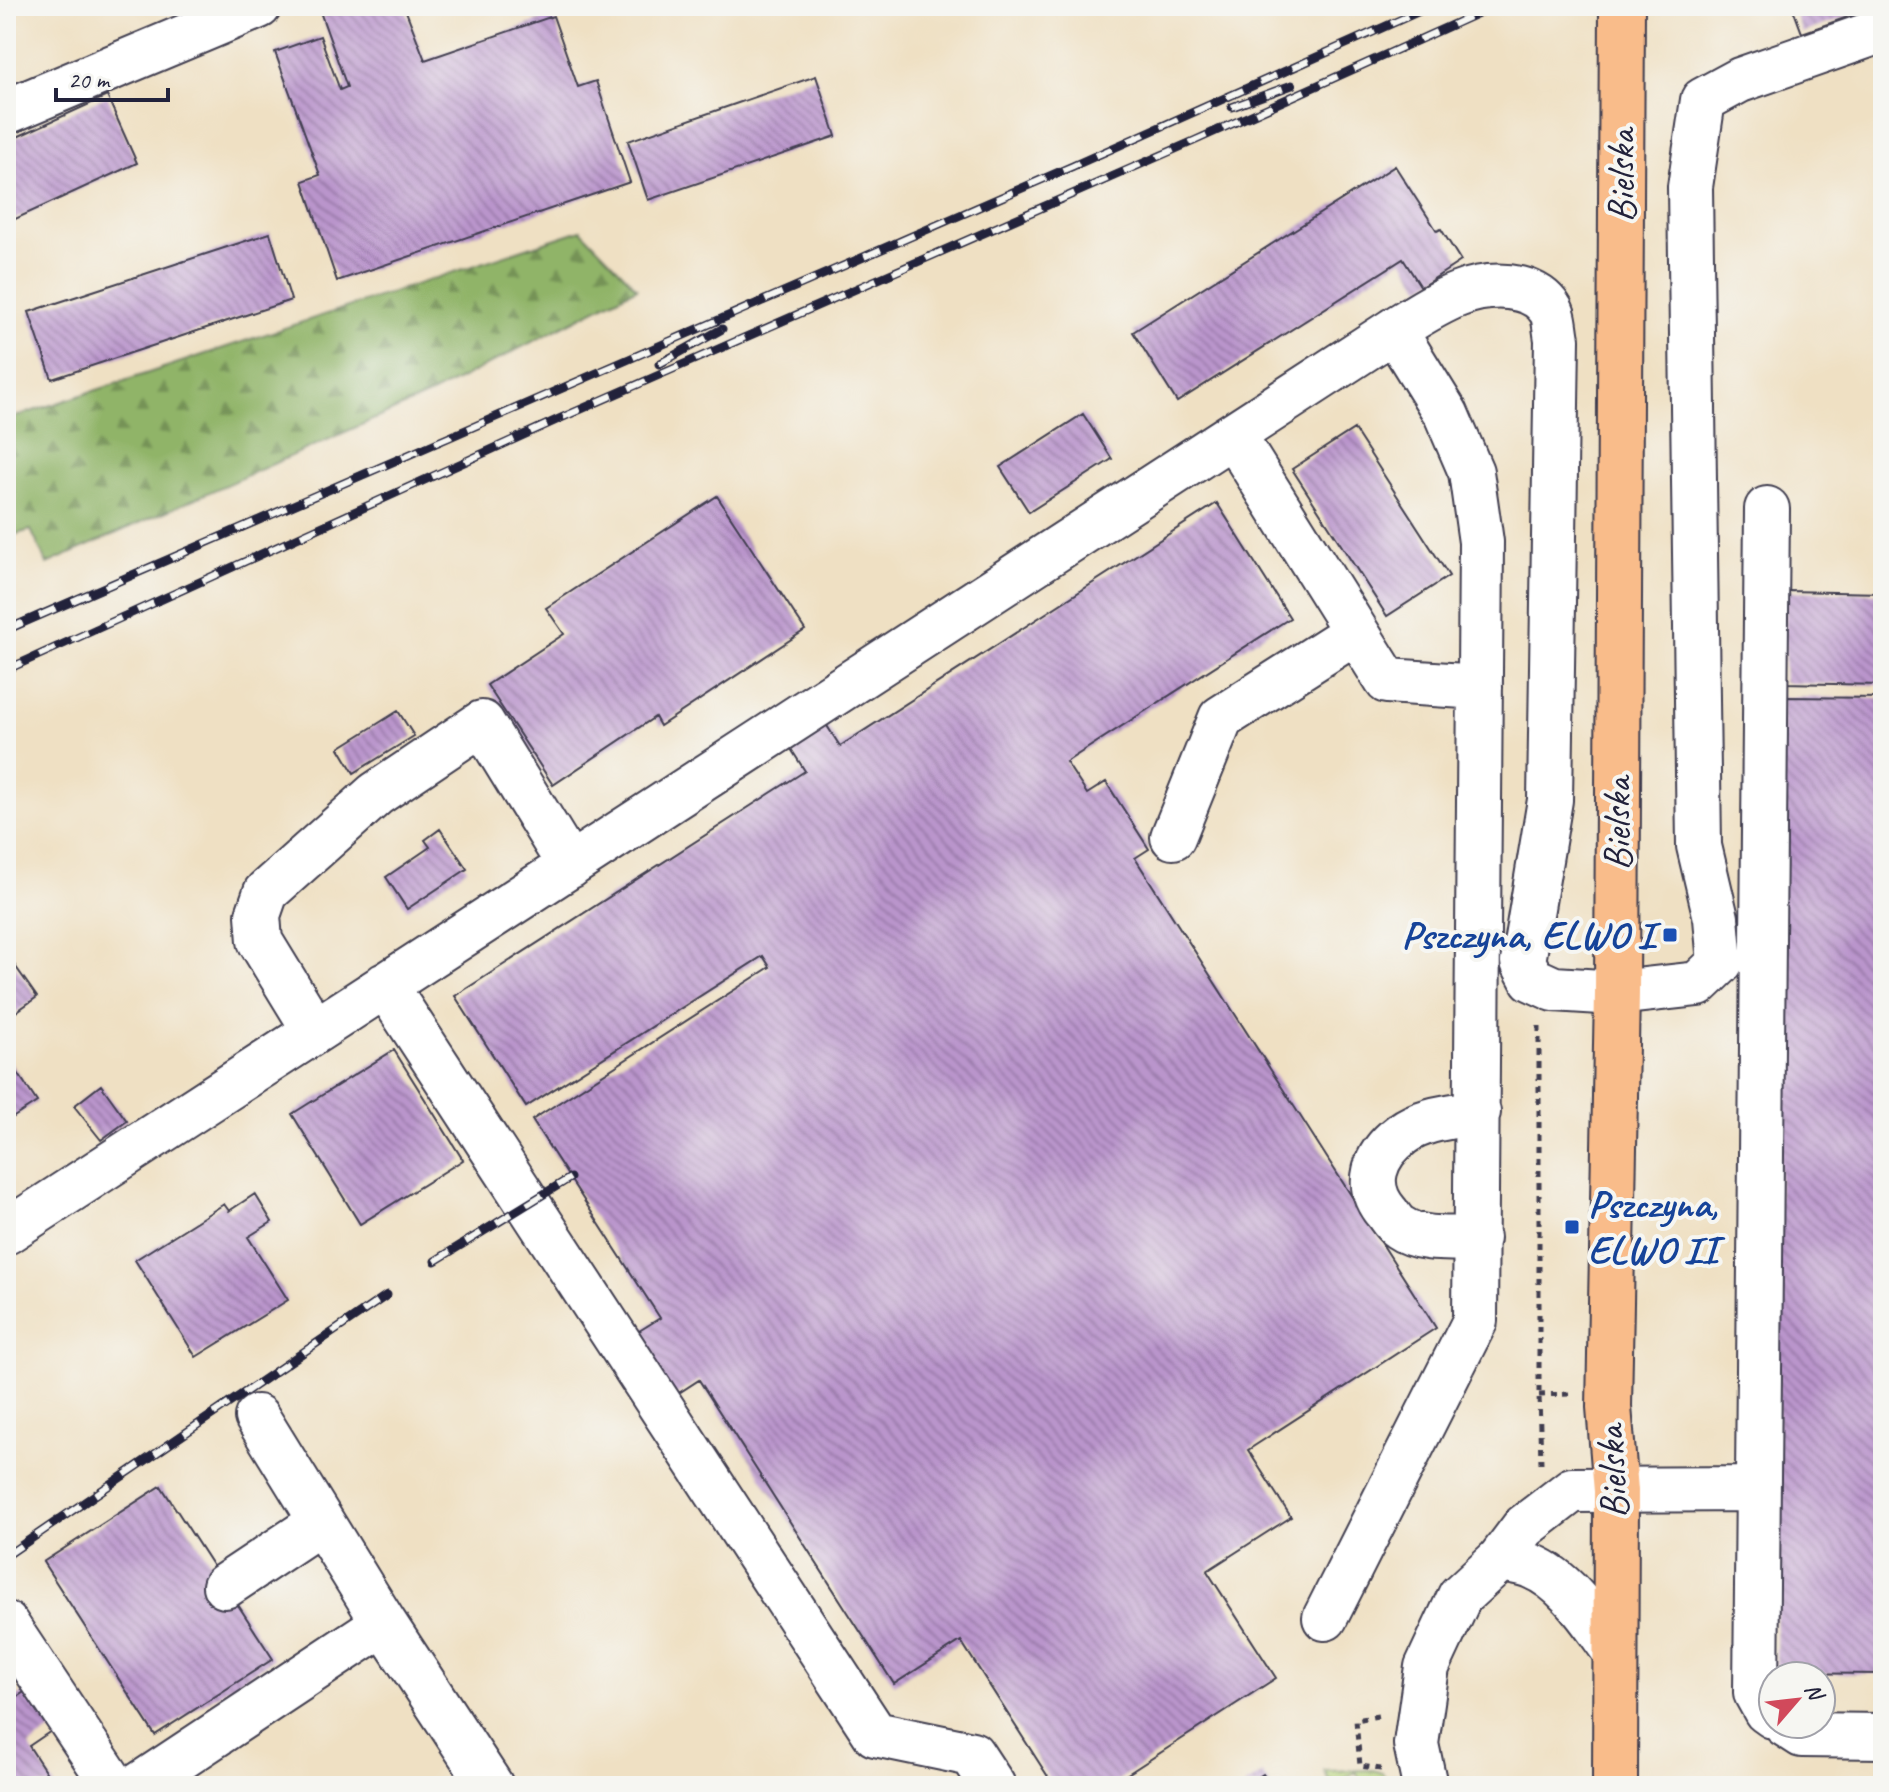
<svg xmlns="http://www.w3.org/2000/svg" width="1889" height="1792" font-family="Caveat,sans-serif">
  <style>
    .grass { fill: url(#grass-dots); stroke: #6c7a5a; stroke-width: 2 }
    .forest { fill: url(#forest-firs); stroke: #596b52; stroke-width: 2 }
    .building { fill: url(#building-back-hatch) }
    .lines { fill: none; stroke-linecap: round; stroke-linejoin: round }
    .minor-casing { stroke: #413e4f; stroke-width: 48 }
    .major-casing { stroke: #413e4f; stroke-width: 48 }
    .path { stroke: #413e4f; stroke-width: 5; stroke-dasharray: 6 6; stroke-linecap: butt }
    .minor { stroke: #fff; stroke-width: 44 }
    .major { stroke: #f9bc8a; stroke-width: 44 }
    .rail-casing { stroke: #22223b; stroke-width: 9 }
    .rail { stroke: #f6f6f2; stroke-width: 6; stroke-dasharray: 18; stroke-linecap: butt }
    .transit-dot { fill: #1a4fb4; stroke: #f6f6f2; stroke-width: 3 }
    .labels { text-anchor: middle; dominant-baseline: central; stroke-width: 8; stroke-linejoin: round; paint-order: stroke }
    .street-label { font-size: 40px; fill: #22223b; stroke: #f6f6f2 }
    .transit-label { font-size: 40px; font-weight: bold; fill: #164399; stroke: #f6f6f2; text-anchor: end }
  </style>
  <defs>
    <pattern id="grass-dots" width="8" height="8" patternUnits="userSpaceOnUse" patternTransform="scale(2)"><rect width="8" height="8" fill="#b5d278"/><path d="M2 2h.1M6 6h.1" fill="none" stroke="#9bb469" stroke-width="1.8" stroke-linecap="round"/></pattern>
    <pattern id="forest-firs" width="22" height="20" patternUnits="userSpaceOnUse" patternTransform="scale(2)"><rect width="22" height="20" fill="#90b468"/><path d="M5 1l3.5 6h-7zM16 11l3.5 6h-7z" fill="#759257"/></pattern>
    <pattern id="building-back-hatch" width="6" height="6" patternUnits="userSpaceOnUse" patternTransform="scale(2)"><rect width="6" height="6" fill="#ba95cc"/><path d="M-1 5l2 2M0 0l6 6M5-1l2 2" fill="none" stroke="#9779a7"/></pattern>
  </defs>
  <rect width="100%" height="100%" fill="#f6f6f2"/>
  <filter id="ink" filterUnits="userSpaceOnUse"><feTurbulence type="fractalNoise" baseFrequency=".0125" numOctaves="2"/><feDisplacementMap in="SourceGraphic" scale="16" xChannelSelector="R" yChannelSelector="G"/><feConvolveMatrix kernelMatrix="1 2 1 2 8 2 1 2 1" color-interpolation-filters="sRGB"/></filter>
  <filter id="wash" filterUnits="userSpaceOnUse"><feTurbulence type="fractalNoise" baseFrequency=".006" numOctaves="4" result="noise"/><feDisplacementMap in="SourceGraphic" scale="32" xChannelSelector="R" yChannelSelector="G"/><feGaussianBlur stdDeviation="1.8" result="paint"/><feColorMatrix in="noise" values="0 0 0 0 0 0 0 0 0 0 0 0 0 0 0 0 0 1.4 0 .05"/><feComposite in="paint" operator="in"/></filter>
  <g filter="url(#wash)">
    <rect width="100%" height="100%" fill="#efe0c3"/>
    <path class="grass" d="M1374,1770l8,3 10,13h-27l-9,-14 -24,14 -8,-15z"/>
    <path class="forest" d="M581,230l56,58 -206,106 -384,170 -16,-34 -25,7v-117z"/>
    <g id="blocks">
      <path class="building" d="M318,6h100l-12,5 19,49 128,-44 25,71 18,-6 34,101 -293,99 -34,-100 17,-6 -45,-123 45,-16 20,54 7,-3z
        M1792,6h87l-77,27z
        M816,76l20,60 -188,64 -20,-59z
        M107,96l30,67 -126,58 -5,-10v-69z
        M1395,166l42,65 4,-2 20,32 -40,26 -18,-28 -226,143 -44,-70z
        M270,233l21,67 -239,79 -23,-67z
        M1083,414l29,45 -83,53 -29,-45z
        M1354,429l95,147 -62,40 -95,-147z
        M717,496l88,134 -145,96 -5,-9 -102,68 -66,-100 77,-51 -18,-26z
        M1217,503l73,115 -224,144 21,32 19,-12 43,67 -14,9 301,470 -188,122 43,67 -84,54 69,107 -167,108h-55l-93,-145 -67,43 -195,-304 -28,18 -40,-62 29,-18 -128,-198 238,-153 -7,-11 -237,151 -71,-111 350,-225 -19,-30 36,-23 18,28z
        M1786,591l97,2v92l-99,-2z
        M1782,697l101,1v976l-107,-1z
        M398,711l16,25 -60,37 -15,-25z
        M440,829l27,40 -60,40 -21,-32 44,-30 -5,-7z
        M6,953l31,44 -31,22z
        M394,1050l69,110 -103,64 -68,-110z
        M6,1055l31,47 -31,20z
        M101,1085l26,36 -26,19 -27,-34z
        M255,1194l17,28 -24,15 40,63 -92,57 -61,-97 89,-56 5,7z
        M161,1486l112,173 -118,76 -112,-173z
        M29,1689l25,40 -25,17 26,40h-49v-82z
        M1263,1774l8,12h-27z"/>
    </g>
  </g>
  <g filter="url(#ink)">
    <use href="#blocks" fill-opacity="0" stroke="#413e4f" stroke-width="2"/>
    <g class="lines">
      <defs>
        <path id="minor" d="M6,112l253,-106
          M1233,435l154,246 93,6
          M1767,509l-11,1184 10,18 7,5
          M1173,837l48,-119 135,-86
          M385,985l490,749 97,20 21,32
          M315,1031l-55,-90 -2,-26 8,-23 110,-98 106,-71 88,143
          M6,1232l1388,-902c39,-24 78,-52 126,-41 12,3 23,9 30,20 5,7 5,21 7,30l-7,461 -27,162 9,17 22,10 63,4 81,-9 22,-21 -4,-45 -17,-72 -9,-659 13,-87 37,-20 143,-50
          M1477,1238c-24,0 -57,4 -78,-11 -5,-3 -9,-10 -12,-14 -24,-27 -13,-58 15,-79 22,-16 50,-17 76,-22
          M257,1417l127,206 107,163
          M225,1586l96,-64
          M1325,1618l150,-297 6,-779 -10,-70 -25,-58 -52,-84
          M6,1624l108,162
          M1615,1652c-23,-31 -47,-71 -84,-86 -9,-4 -21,-5 -31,-7l24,-32 48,-37 186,-1
          M1785,1724l17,11 81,1
          M138,1786l246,-163
          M1425,1786l-9,-42 11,-77 33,-71 40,-37"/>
        <path id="major" d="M1615,1786l1,-295 -7,-84 8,-414 5,-987"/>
      </defs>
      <use href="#minor" class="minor-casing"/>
      <use href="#major" class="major-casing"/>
      <path class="path" d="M1539,1026v369l2,68
        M1539,1395l30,-1
        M1378,1716l-22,4 4,46 21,3"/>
      <use href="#minor" class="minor"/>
      <use href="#major" class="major"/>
      <defs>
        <path id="rail" d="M1232,107l60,-22
          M659,364l63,-35
          M6,630l1067,-464 358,-160
          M6,670l555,-252 635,-278 298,-134
          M435,1261l135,-83
          M6,1556l381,-261"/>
      </defs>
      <use href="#rail" class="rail-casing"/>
      <use href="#rail" class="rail"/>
    </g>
  </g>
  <g class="transit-dot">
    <rect x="1662" y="927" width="16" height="16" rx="4"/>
    <rect x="1564" y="1219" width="16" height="16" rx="4"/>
  </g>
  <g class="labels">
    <g class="street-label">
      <text transform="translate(1621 176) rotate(-90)">Bielska</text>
      <text transform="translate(1617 824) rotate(-90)">Bielska</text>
      <text transform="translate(1612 1472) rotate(-93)">Bielska</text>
    </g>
    <g class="transit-label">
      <text x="1654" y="935">Pszczyna, ELWO I</text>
      <text x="1588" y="1204" text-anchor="start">Pszczyna,<tspan x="1588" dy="46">ELWO II</tspan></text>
    </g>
  </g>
  <rect width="1889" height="1792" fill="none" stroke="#f6f6f2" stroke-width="32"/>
  <g transform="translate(1797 1700) rotate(62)"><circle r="38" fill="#f6f6f2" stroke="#a1a1a9" stroke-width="2"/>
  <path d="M0-6L14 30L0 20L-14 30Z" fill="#d1495b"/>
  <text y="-12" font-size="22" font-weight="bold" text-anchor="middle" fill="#22223b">N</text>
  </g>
  <path d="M56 88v12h112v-12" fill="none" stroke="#22223b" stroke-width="4"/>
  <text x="68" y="88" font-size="24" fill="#22223b" stroke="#f6f6f2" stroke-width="6" paint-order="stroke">20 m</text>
</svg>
